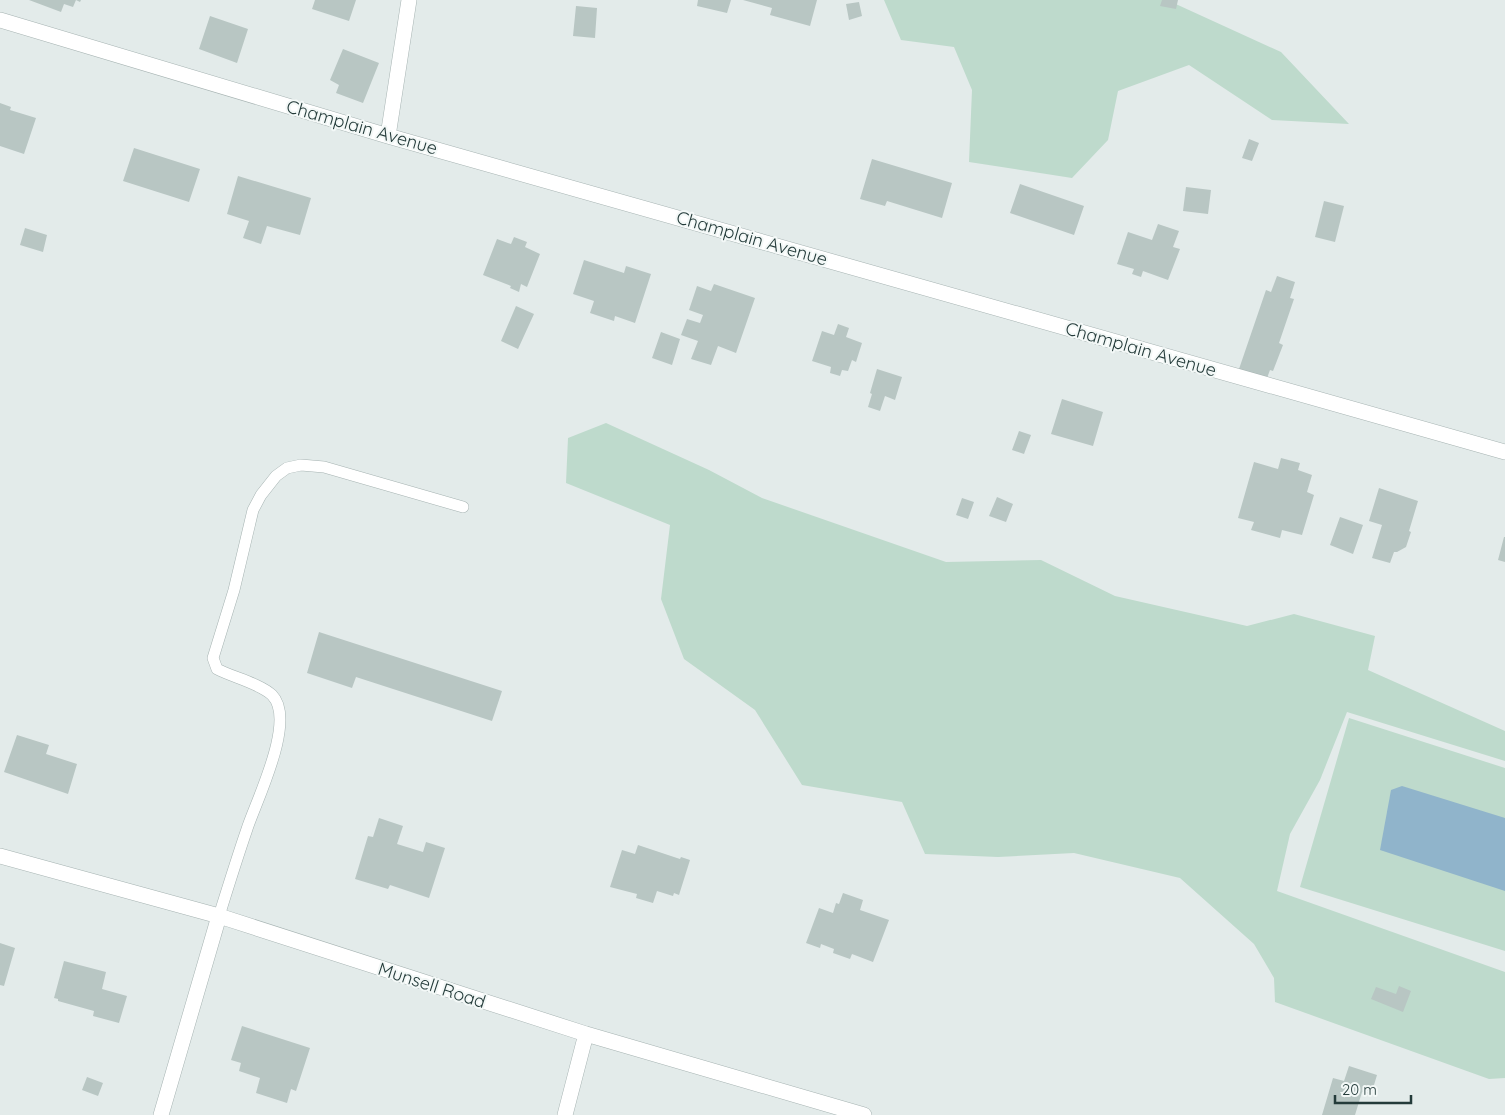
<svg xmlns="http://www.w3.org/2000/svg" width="1505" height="1115" font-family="Quicksand,sans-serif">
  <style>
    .green { fill: #bedacc }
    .water { fill: #90b4cb }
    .building { fill: #b8c6c3 }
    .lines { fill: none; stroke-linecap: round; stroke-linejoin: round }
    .service-casing { stroke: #a6b3b2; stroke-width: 12 }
    .minor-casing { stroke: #a6b3b2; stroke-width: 16 }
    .service { stroke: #fff; stroke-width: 11 }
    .minor { stroke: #fff; stroke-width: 15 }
    .labels { text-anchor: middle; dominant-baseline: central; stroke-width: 4; stroke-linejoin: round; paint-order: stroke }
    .street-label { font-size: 18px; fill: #243b3a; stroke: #f3f8f7 }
  </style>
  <rect width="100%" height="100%" fill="#e3ebea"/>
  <path class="green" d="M884,0h283l114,52 68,72 -77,-4 -83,-55 -71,26 -10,49 -36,38 -103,-16 3,-72 -18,-43 -53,-7z
    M606,423l103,47 53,28 184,64 95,-2 74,36 132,30 47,-12 81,22 -7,34 137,61v30l-158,-49 -27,68 -30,54 -13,57 228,81v106l-16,1 -214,-77 -1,-24 -20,-34 -74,-66 -106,-25 -76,4 -73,-3 -23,-52 -100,-17 -47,-75 -71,-51 -23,-60 9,-74 -104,-42 2,-45z
    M1349,718l156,50v183l-205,-64z"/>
  <path class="water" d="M1402,786l103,32v73l-125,-41 11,-60z"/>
  <path class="building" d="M29,0h52l-1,2 -4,-2 -3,7 -9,-3 -3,8z
    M315,0h41l-7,21 -37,-12z
    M698,0h33l-4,13 -30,-7z
    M743,0h74l-7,26 -40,-11 2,-7z
    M1162,0h16l-2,9 -16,-3z
    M859,2l3,14 -13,4 -3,-16z
    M576,6l21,2 -2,30 -22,-2z
    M210,16l38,13 -11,34 -38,-14z
    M343,49l36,14 -16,40 -27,-10 3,-8 -9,-5z
    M0,103l11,4 -1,3 26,8 -12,36 -24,-8z
    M1249,139l10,4 -7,18 -10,-3z
    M134,148l66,21 -11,33 -66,-21z
    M872,159l80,24 -10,35 -55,-17 -2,5 -25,-7z
    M238,176l73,22 -11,37 -33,-9 -6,18 -18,-6 6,-17 -22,-7z
    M1020,184l64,22 -10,29 -64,-22z
    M1186,187l25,3 -3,24 -25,-3z
    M1324,201l20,5 -9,36 -20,-5z
    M1158,224l21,7 -6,16 7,2 -12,31 -25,-9 -2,6 -9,-3 2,-5 -17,-5 11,-32 24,8z
    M25,228l22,7 -4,17 -23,-7z
    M514,237l13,5 -2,5 15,7 -13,33 -6,-3 -2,8 -9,-4 1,-2 -28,-11 14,-36 14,5z
    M584,260l40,13 2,-7 25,8 -16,49 -20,-7 -1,5 -24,-8 4,-12 -21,-7z
    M1277,276l18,6 -5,16 4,1 -15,44 4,2 -10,26 -3,-1 -3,8 -28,-9 27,-79 5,2z
    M714,284l41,14 -19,55 -18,-7 -7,19 -20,-6 7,-18 -17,-6 6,-16 13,4 3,-8 -14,-5 8,-24 14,5z
    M516,306l18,8 -16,35 -17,-8z
    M838,324l11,4 -3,9 16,6 -6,19 -4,-2 -4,11 -6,-1 -2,6 -10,-3 1,-6 -19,-6 10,-30 12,4z
    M661,332l19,7 -8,26 -20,-7z
    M877,369l25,8 -7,23 -10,-4 -5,15 -12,-4 4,-13 -2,-1z
    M1062,399l41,13 -10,34 -42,-12z
    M1019,431l12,4 -7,19 -12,-4z
    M1281,458l19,5 -2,7 14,5 -5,17 7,3 -12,40 -20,-5 -2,8 -29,-8 3,-8 -16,-4 16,-56 24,7z
    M1379,488l39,13 -9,30 2,1 -5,15 -9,5h-3l-4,11 -18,-5 10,-33 -13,-4z
    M997,497l16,7 -7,18 -17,-6z
    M962,498l12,4 -6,17 -12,-4z
    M1340,517l23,8 -10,29 -23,-9z
    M1504,537h1v25l-7,-2z
    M319,632l183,59 -10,30 -136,-44 -4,11 -45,-15z
    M17,735l32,10 -3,9 31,10 -9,30 -64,-22z
    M379,818l24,8 -6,18 26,8 3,-10 19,6 -16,50 -39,-13 -2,4 -33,-10 13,-43 5,1z
    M638,845l42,14 1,-2 9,3 -11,35 -5,-2 -1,3 -16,-5 -4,12 -17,-5 1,-4 -27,-7 12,-37 13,4z
    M843,893l20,7 -3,10 29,10 -16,42 -21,-8 -2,5 -17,-6 1,-4 -13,-5 -1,4 -14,-5 13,-35 14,5 3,-10 3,1z
    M0,943l15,5 -11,38 -4,-1z
    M64,961l42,11 -4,17 25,7 -8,27 -26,-7 1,-5 -36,-10v-2l-4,-1z
    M1399,986l12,5 -8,21 -32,-13 5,-12 20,7z
    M242,1026l68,22 -14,43 -5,-2 -4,14 -31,-10 4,-15 -21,-7 2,-8 -10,-3z
    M1349,1066l28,9 -6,20 -9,-3 -7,23h-33l11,-37 11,3z
    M87,1077l16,6 -5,13 -16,-6z"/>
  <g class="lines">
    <defs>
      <path id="service" d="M219,916c9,-29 18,-58 28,-87 9,-28 50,-109 25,-134 -11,-11 -40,-18 -55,-26l-4,-11 21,-68 19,-80 8,-15 15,-19 11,-8 14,-3 23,2 139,40"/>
      <path id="minor" d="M0,20l388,116 1117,316
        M388,136l21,-136
        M0,856l219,60 367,118 278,81
        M161,1115l58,-199
        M565,1115l21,-81"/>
    </defs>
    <use href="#service" class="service-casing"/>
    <use href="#minor" class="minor-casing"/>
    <use href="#service" class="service"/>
    <use href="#minor" class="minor"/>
  </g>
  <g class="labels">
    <g class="street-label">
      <text transform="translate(362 127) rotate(16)">Champlain Avenue</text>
      <text transform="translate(752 238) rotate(16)">Champlain Avenue</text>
      <text transform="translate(1141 349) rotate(16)">Champlain Avenue</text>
      <text transform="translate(432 985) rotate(18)">Munsell Road</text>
    </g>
  </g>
  <path d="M1335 1095v8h76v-8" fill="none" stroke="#243b3a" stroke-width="2.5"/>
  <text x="1342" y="1095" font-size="15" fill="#243b3a" stroke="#f3f8f7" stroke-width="4" paint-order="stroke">20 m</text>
</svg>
